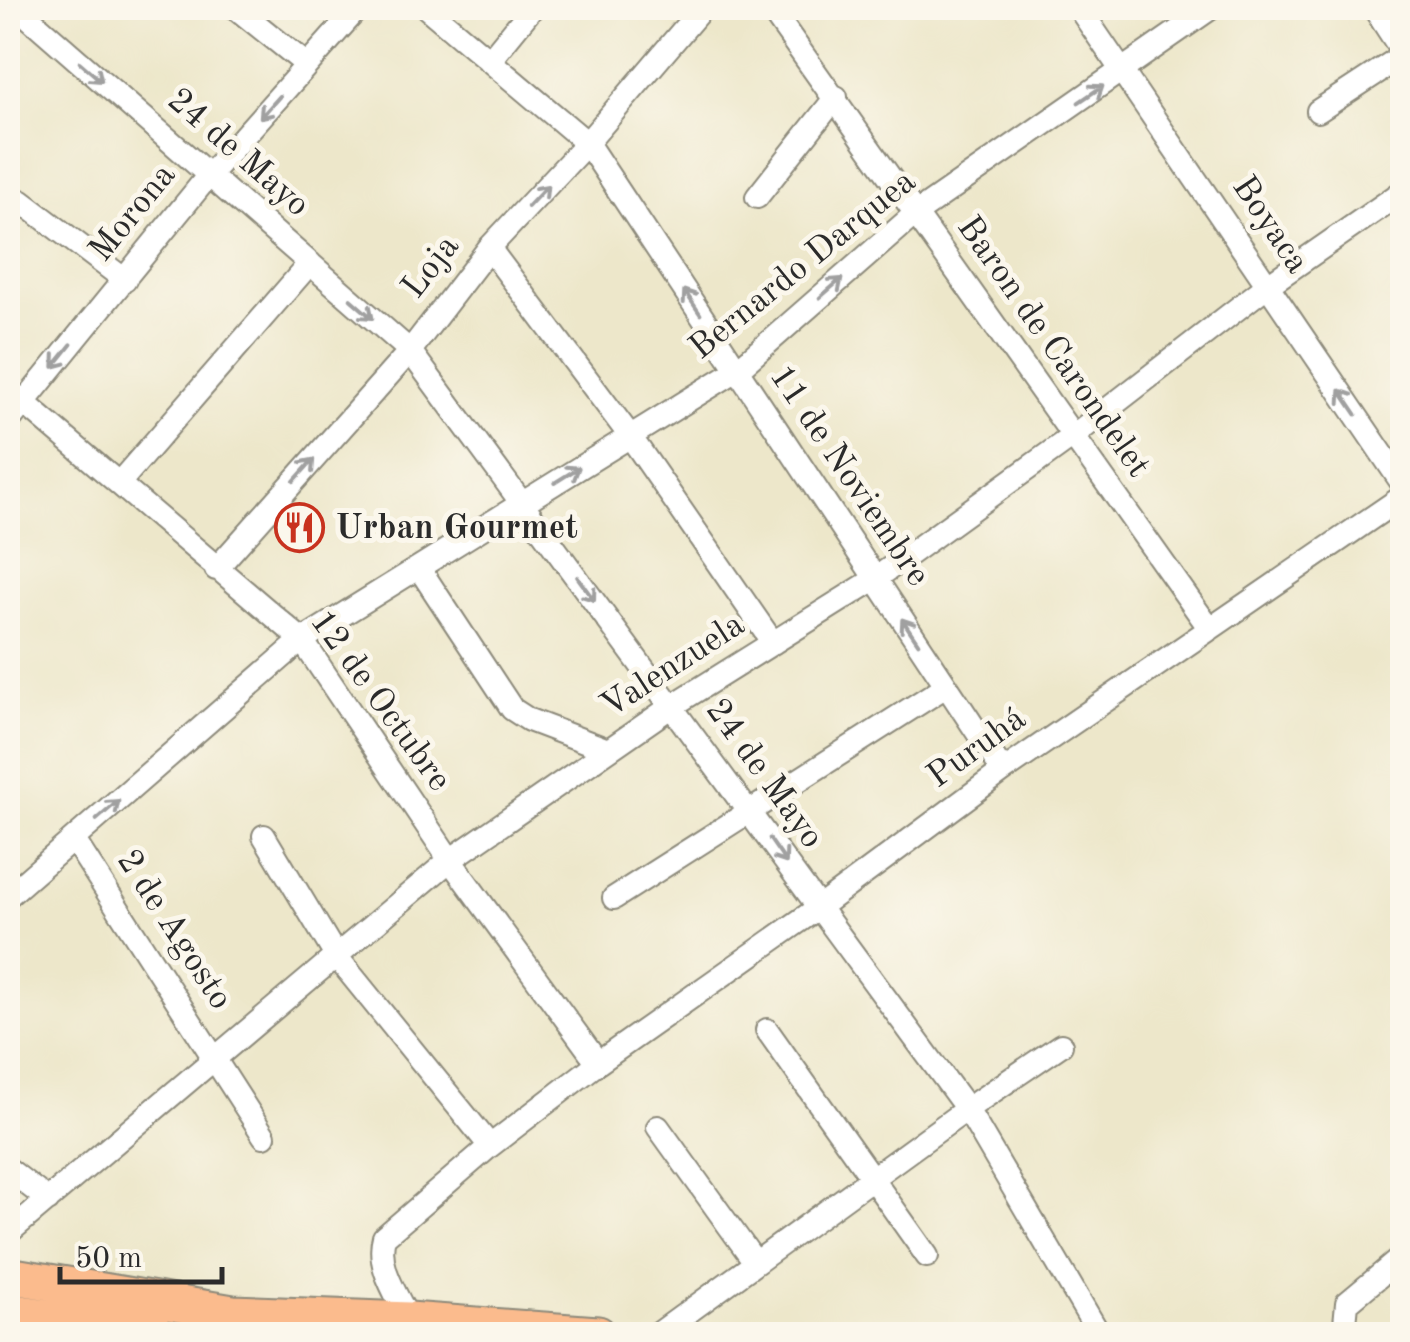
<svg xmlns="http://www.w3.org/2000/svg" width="1410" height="1342" font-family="'Old Standard TT',serif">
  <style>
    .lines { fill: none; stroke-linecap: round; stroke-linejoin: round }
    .street-casing { stroke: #8c897a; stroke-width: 26 }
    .primary-casing { stroke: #8c897a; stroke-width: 39 }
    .street { stroke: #fff; stroke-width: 22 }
    .primary { stroke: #fbbb8d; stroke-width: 35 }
    .oneway { stroke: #a0a0a0 }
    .labels { text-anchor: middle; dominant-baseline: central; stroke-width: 10; stroke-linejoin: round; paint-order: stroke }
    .street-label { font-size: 35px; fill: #2b2b2b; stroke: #fbf7ec }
    .poi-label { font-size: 35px; font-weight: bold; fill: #2b2b2b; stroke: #fbf7ec; text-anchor: start }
  </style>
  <rect width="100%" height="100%" fill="#fbf7ec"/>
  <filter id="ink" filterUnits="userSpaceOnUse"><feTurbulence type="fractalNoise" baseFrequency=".01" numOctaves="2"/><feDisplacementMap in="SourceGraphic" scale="20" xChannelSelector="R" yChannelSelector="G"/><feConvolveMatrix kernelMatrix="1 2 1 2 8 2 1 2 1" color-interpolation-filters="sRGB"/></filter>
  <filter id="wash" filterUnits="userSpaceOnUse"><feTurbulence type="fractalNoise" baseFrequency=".0048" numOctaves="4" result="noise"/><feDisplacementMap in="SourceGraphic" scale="40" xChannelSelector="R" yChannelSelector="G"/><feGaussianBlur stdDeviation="2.25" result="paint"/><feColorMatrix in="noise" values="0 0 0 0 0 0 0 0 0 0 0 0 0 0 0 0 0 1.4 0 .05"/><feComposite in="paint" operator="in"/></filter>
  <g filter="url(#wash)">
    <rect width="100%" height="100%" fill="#ede7ca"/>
  </g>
  <g filter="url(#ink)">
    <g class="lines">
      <defs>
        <path id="street" d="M18,8l392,343 557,758 132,225
          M236,8l71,57
          M427,8l160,135 416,628
          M770,8l440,621
          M1079,8l323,475
          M1374,8l28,43
          M489,61l43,-53
          M1318,111l84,-55
          M757,197l79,-100
          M21,201l104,79
          M489,248l141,188 143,207
          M8,389l294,251 148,220 148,203
          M8,422l201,-247 149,-167
          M120,482l190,-219
          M419,568l93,141 17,11 79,30
          M216,569l194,-218 79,-103 98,-105 115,-135
          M264,836l72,120 154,190
          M74,840l190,296
          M8,896l294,-256 435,-270 178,-156 296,-206
          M614,898l332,-212
          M767,1030l160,226
          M658,1127l97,135
          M8,1169l40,31
          M8,1233l442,-373 222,-154 203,-127 198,-143 195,-151 134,-93
          M409,1320c-13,-27 -33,-54 -25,-83l106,-91 108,-83 220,-155 185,-137 399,-274
          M658,1334l309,-225 94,-64
          M1344,1334l3,-31 55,-46"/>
        <path id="primary" d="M8,1275l225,38 176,7 189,14
          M8,1311l149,23"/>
      </defs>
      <use href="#street" class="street-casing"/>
      <use href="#primary" class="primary-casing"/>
      <use href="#street" class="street"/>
      <use href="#primary" class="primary"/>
    </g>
    <defs><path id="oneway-shaft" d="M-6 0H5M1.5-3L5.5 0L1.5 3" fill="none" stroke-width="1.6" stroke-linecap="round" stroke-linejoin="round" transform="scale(2.5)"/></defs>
    <g class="oneway">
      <use href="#oneway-shaft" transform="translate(91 72) rotate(41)"/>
      <use href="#oneway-shaft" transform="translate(1091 94) rotate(-34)"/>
      <use href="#oneway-shaft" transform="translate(270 107) rotate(132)"/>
      <use href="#oneway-shaft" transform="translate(538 196) rotate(-47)"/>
      <use href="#oneway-shaft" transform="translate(831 288) rotate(-41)"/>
      <use href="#oneway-shaft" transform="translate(692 302) rotate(-124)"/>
      <use href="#oneway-shaft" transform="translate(362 309) rotate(41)"/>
      <use href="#oneway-shaft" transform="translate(62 356) rotate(129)"/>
      <use href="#oneway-shaft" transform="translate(1348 402) rotate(-124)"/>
      <use href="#oneway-shaft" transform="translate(304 470) rotate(-48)"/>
      <use href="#oneway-shaft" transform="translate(567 475) rotate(-32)"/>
      <use href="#oneway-shaft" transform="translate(586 589) rotate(54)"/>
      <use href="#oneway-shaft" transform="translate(910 631) rotate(-124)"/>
      <use href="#oneway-shaft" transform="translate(108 810) rotate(-41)"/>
      <use href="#oneway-shaft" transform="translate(778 851) rotate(55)"/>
    </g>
  </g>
  <defs>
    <symbol id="restaurant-ring" viewBox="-11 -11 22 22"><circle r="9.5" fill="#fbf7ec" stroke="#c8321e" stroke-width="1.5"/><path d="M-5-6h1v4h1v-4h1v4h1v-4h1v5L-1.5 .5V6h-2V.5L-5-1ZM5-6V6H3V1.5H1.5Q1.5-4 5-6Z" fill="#c8321e"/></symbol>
  </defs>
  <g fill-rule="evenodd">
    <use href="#restaurant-ring" x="272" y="500" width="55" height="55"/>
  </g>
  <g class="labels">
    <g class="street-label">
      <text transform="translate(238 153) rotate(41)">24 de Mayo</text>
      <text transform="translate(133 213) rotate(-51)">Morona</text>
      <text transform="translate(1270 225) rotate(56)">Boyaca</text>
      <text transform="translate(803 265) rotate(-39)">Bernardo Darquea</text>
      <text transform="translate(431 267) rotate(-52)">Loja</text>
      <text transform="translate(1053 347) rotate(55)">Baron de Carondelet</text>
      <text transform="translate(849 476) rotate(56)">11 de Noviembre</text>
      <text transform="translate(673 666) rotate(-33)">Valenzuela</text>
      <text transform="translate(380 701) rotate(54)">12 de Octubre</text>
      <text transform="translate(977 748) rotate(-36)">Puruhá</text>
      <text transform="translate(764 774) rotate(54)">24 de Mayo</text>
      <text transform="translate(174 930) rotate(57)">2 de Agosto</text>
    </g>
    <g class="poi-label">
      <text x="335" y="528">Urban Gourmet</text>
    </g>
  </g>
  <rect width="1410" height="1342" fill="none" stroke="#fbf7ec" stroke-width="40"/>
  <path d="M60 1267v15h162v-15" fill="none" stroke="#2b2b2b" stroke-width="5"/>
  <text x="75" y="1267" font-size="30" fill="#2b2b2b" stroke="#fbf7ec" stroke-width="8" paint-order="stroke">50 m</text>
</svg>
